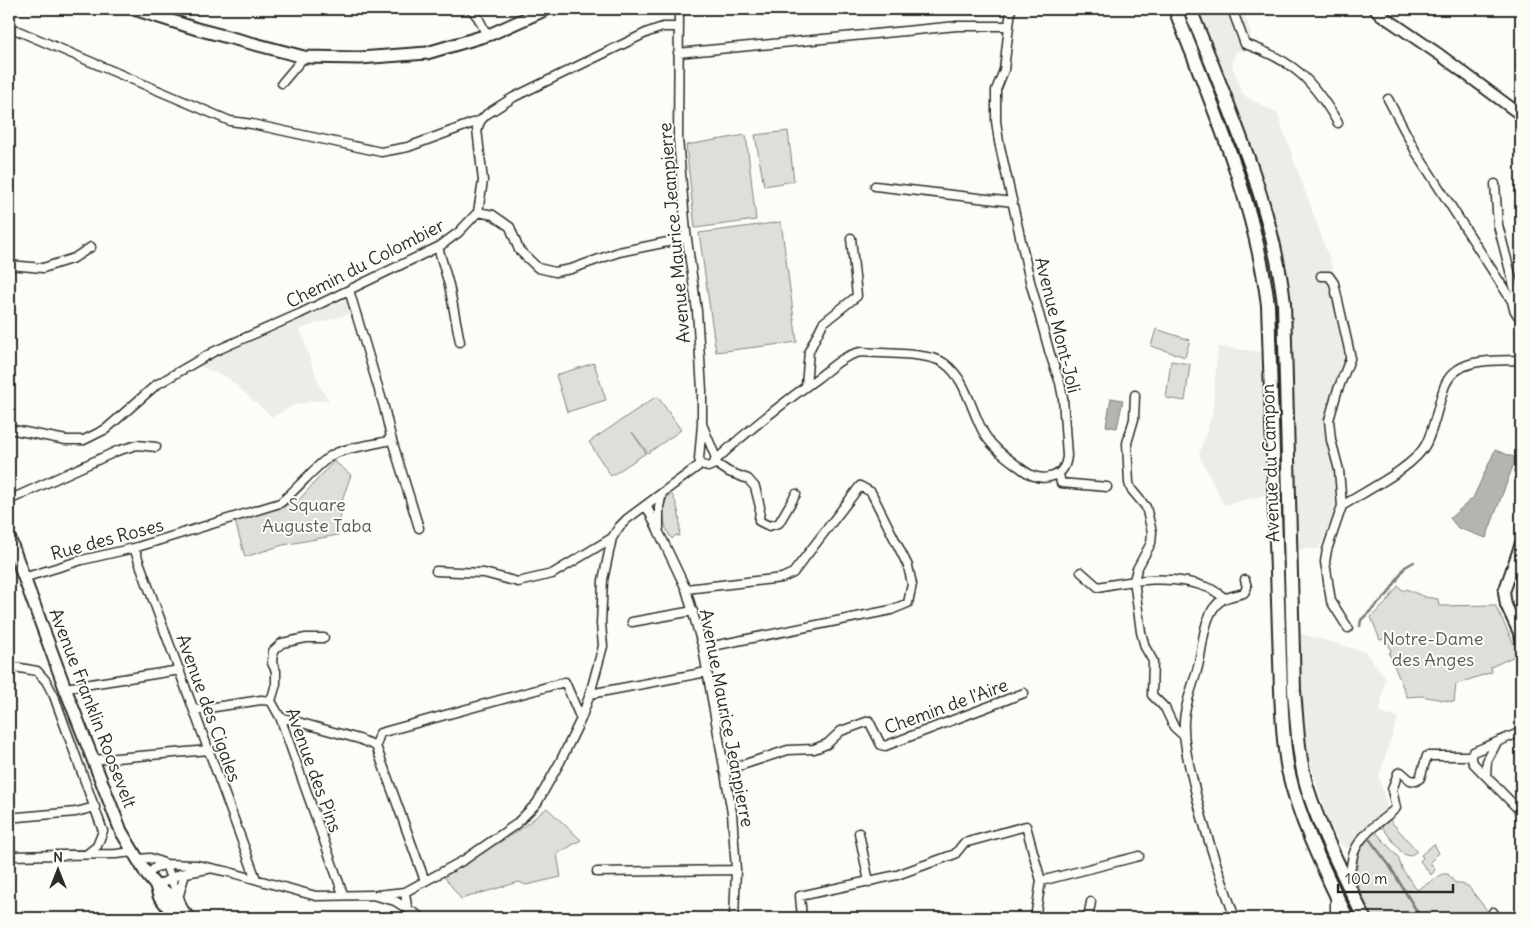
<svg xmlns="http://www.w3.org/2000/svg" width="1530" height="927" font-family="Delius,sans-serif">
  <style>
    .built { fill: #edece8 }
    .green { fill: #dfdeda; stroke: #858482 }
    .water { fill: #b5b4b1; stroke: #7e7d7b }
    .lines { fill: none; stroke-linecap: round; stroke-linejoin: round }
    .stream { stroke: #7e7d7b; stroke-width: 2.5 }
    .minor-casing { stroke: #2b2b2b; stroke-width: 11 }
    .tertiary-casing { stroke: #2b2b2b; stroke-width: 14 }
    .secondary-casing { stroke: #2b2b2b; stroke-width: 15 }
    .primary-casing { stroke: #2b2b2b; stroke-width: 16 }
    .minor { stroke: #fdfcf7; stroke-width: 8 }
    .tertiary { stroke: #fdfcf7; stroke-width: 10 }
    .secondary { stroke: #fdfcf7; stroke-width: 11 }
    .primary { stroke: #fdfcf7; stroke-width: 12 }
    .labels { text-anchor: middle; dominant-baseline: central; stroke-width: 4; stroke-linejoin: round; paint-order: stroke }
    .street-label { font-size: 18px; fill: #2b2b2b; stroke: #fdfcf7 }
    .park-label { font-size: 18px; fill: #585857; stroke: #fdfcf7 }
  </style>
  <rect width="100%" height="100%" fill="#fdfcf7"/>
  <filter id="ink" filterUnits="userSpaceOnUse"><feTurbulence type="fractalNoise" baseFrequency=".02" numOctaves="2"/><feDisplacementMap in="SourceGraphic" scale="10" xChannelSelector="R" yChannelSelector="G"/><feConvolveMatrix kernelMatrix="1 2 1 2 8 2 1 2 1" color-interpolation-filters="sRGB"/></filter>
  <g filter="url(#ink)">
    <path class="built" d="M1196,9h46l9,25 -1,16 -14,2 -4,13 10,28 6,5 29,15 65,181 15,61 -22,61v9l10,68 -7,24 -20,32h-21l-8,-242z
      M347,299l4,14 -51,16 19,56 10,15 -17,1 -18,4 -22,12 -44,-39 -31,-13z
      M1218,347l46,5 1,143 -41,10 -25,-50 13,-40z
      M1299,633l66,19 20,25 -5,37 18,3 -19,59 9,35 -14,10 -21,27h-8l-8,-9 -9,-18 -24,-80 -7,-89z"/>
    <path class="green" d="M788,131l6,50 -30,5 -9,-51z
      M746,135l10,85 -61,8 -9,-83z
      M781,222l16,120 -81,10 -17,-119z
      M1156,329l34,11 -5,17 -34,-11z
      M1171,361l19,3 -5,37 -19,-3z
      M594,363l12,37 -39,12 -11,-37z
      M658,397l23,33 -33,23 -16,-21 14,21 -35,23 -22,-34 65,-44z
      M334,461l17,14 -8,22 -5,38 -55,10 -38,12 -10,-36 63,-20z
      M671,493c7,10 11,31 8,43l-3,-1 -4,4c-9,-11 -13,-35 -1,-46z
      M1398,586l6,5 2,-2 19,8 13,2 1,7 56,-1 24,49 -28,13 1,5 -36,12 -2,18 -33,-6 -14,1 -18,-44 2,-1 -4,-14 -7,2 -9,-23 15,-14z
      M547,808l34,32 -24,14 4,23 -35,8 -7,-3 -58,17 -18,-24 74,-43z
      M1388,818l29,33 -7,5 -7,-2 -21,-27v-3z
      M1374,830l24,27 4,12 15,21 26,-16h5l6,8 14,4 25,32h-121l-16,-37 2,-30z
      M1434,844l5,9 -9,9 5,8 -4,5 -11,-14 3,-3 -2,-3z"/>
    <path class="water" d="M1111,398l12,2 -6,28 -11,-2z
      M1495,450l21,8 -30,80 -28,-10 -8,-10 23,-20z"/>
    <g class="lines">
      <path class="stream" d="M1360,626l1,-6 27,-26 17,-27 9,-5
        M1370,840l19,25 32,53"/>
      <defs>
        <path id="minor" d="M470,9c9,6 12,17 17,27
          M679,9l-1,130 8,93 11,79 5,79v34l-3,35 2,5 7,3 5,-2 3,-7 -14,-34
          M1232,9l13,35c49,17 67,35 93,79
          M9,27l221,94 22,3 129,28 27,-5 73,-27
          M678,53l279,-27h52
          M282,83l22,-26
          M1388,99l28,53 96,149
          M1495,184l3,41 18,69
          M875,186l138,16
          M478,212l15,3 17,12 9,23 19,18 17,4 16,-3 48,-17 68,-14
          M438,247l11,38 11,57
          M9,265l34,3 31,-10 17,-11
          M1321,276h8l5,7 16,71v5l-13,33 -8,28 2,20 8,30 3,36 -15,44 -2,12 6,39 17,27
          M1521,290c-13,8 -9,20 0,29
          M806,385l3,-34 14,-28 34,-27 -6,-58
          M1135,395l-1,24 -7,24 2,40 2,6 15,18 6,25 -1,11 -14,26 -3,11 7,52 4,15 8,14 -1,34 13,13 9,19 10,9
          M9,429l57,11h18l22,-11 50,-44 57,-33 86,-38 141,-68 19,-14 19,-20 5,-31 -6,-52 4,-9 6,-6 27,-17 134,-65 15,-5h16
          M391,437l28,91
          M716,460c32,-30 67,-57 103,-83 13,-10 25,-22 42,-25 20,2 67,0 83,11 23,16 27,49 41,72 8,13 21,22 33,31 10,8 19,14 31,11 12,-2 17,-10 18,-21l-4,-58 -3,-15 -10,-29 -20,-73 -31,-139 -3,-21v-31l8,-20 7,-61
          M715,463l14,9 19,7 7,8 5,20 -1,14 10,5 10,-3 17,-29
          M1059,474l2,9 46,4
          M9,500l108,-49 20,-6 19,2
          M646,505l40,84 17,59 29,165 4,57 -2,48
          M1342,506c23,-15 72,-38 84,-62 9,-18 12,-40 19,-59 13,-29 50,-24 76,-25
          M659,528v-21l3,-14
          M134,548l122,331
          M436,571l48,2 34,9 34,-8 60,-36
          M1081,572l17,15c35,-7 76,-13 111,1 5,2 11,7 16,10
          M23,578l59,-18 52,-12 146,-45c16,-12 41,-44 56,-50 14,-6 36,-8 51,-12l4,-4 -7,-30 -35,-117
          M686,589l96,-11 11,-5 67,-87 11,6 37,74 4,18 -4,19 -17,7 -188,38
          M632,622l61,-11
          M9,666l28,5 9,10 8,15 49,135 -6,15 -10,8
          M65,688l115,-18
          M590,694l117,-22
          M271,701l5,-17v-13l-4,-8 1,-12 9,-8 24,-5h18
          M195,710l66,-10 10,1 9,16 63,177
          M280,717l79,22 17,7 49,135
          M376,746l4,-13 185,-51 16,37
          M1470,756l4,8 47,48
          M93,760l116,-10
          M724,771l64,-21 26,-1 13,-5 14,-13 28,-10 12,24 4,1 139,-53
          M1486,776l1,-15 9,-17
          M9,816l9,1 58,-5 19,-5
          M859,833l10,49
          M9,856l107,-2 17,-2
          M138,859l12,-1 16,6 30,1 33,7 87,24 56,-1 23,6 27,17
          M166,864c4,15 12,29 17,44
          M597,872l139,-2
          M147,875l8,-7 11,-4
          M1346,880c7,-10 4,-20 9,-30 8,-18 27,-29 41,-42l-4,-18 6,-17 3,-1 9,8 6,1 4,-3 7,-22h43l3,-4 48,-20
          M1041,881l98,-25
          M156,886l24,-12 28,-5
          M179,895l6,-21
          M377,895l28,-3
          M407,907l-2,-15 59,-32 51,-35 22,-22 23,-41 21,-43 9,-25 13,-48 -2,-22 2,-44 9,-42 7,-11 8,-8 74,-55
          M1493,912l4,6
          M161,918l10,-6
          M802,918l-2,-22 97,-21 58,-21 9,-11 62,-17 15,55 -6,37
          M1088,918l3,-16
          M1235,918c-16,-45 -32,-90 -42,-137 -5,-20 -10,-40 -9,-60 1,-20 11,-39 15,-59 4,-18 5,-51 23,-62 6,-4 15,-5 22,-7l3,-6 -2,-7
          M1335,918v-20"/>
        <path id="tertiary" d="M1375,9l5,5 60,41 81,60
          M1521,543l-17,49 2,13 15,32"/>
        <path id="secondary" d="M134,9l63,20 107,28 56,1 67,-5 64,-19 56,-25
          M9,537l56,151 56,143 26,44 9,11 11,7 22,25
          M156,886l3,10 17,22"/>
        <path id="primary" d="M1175,9c37,96 80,192 93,296l13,385c1,27 2,54 7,80 11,50 37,102 59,148
          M1190,9c37,95 82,192 94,294l10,388c3,32 4,65 13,96 14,46 37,88 57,131"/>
      </defs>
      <use href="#minor" class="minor-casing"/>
      <use href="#tertiary" class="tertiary-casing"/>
      <use href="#secondary" class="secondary-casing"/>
      <use href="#primary" class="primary-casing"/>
      <use href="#minor" class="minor"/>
      <use href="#tertiary" class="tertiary"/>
      <use href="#secondary" class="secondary"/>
      <use href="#primary" class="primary"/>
    </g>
  </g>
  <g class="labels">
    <g class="street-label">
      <text transform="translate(674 233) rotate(-95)">Avenue Maurice Jeanpierre</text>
      <text transform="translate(365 263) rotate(-27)">Chemin du Colombier</text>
      <text transform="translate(1058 325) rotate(76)">Avenue Mont-Joli</text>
      <text transform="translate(1270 463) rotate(-92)">Avenue du Campon</text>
      <text transform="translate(107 539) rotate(-15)">Rue des Roses</text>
      <text transform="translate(946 706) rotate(-20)">Chemin de l'Aire</text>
      <text transform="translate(93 708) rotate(69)">Avenue Franklin Roosevelt</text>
      <text transform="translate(209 708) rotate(70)">Avenue des Cigales</text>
      <text transform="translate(727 718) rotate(79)">Avenue Maurice Jeanpierre</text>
      <text transform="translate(314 770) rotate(70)">Avenue des Pins</text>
    </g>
    <g class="park-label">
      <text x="317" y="504">Square<tspan x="317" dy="21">Auguste Taba</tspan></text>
      <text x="1433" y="638">Notre-Dame<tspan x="1433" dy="21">des Anges</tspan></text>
    </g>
  </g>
  <rect width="1530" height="927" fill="none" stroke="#fdfcf7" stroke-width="30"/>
  <rect x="15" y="15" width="1500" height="897" fill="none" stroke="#2b2b2b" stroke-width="2" filter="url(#ink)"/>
  <g transform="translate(58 870)" stroke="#fdfcf7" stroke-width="4" paint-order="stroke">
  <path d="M0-4L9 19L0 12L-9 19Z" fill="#2b2b2b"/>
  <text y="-8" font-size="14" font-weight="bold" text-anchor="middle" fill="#2b2b2b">N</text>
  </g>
  <path d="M1338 884v8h115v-8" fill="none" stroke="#2b2b2b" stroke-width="2.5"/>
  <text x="1345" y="884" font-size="15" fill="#2b2b2b" stroke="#fdfcf7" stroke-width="4" paint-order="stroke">100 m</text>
</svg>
